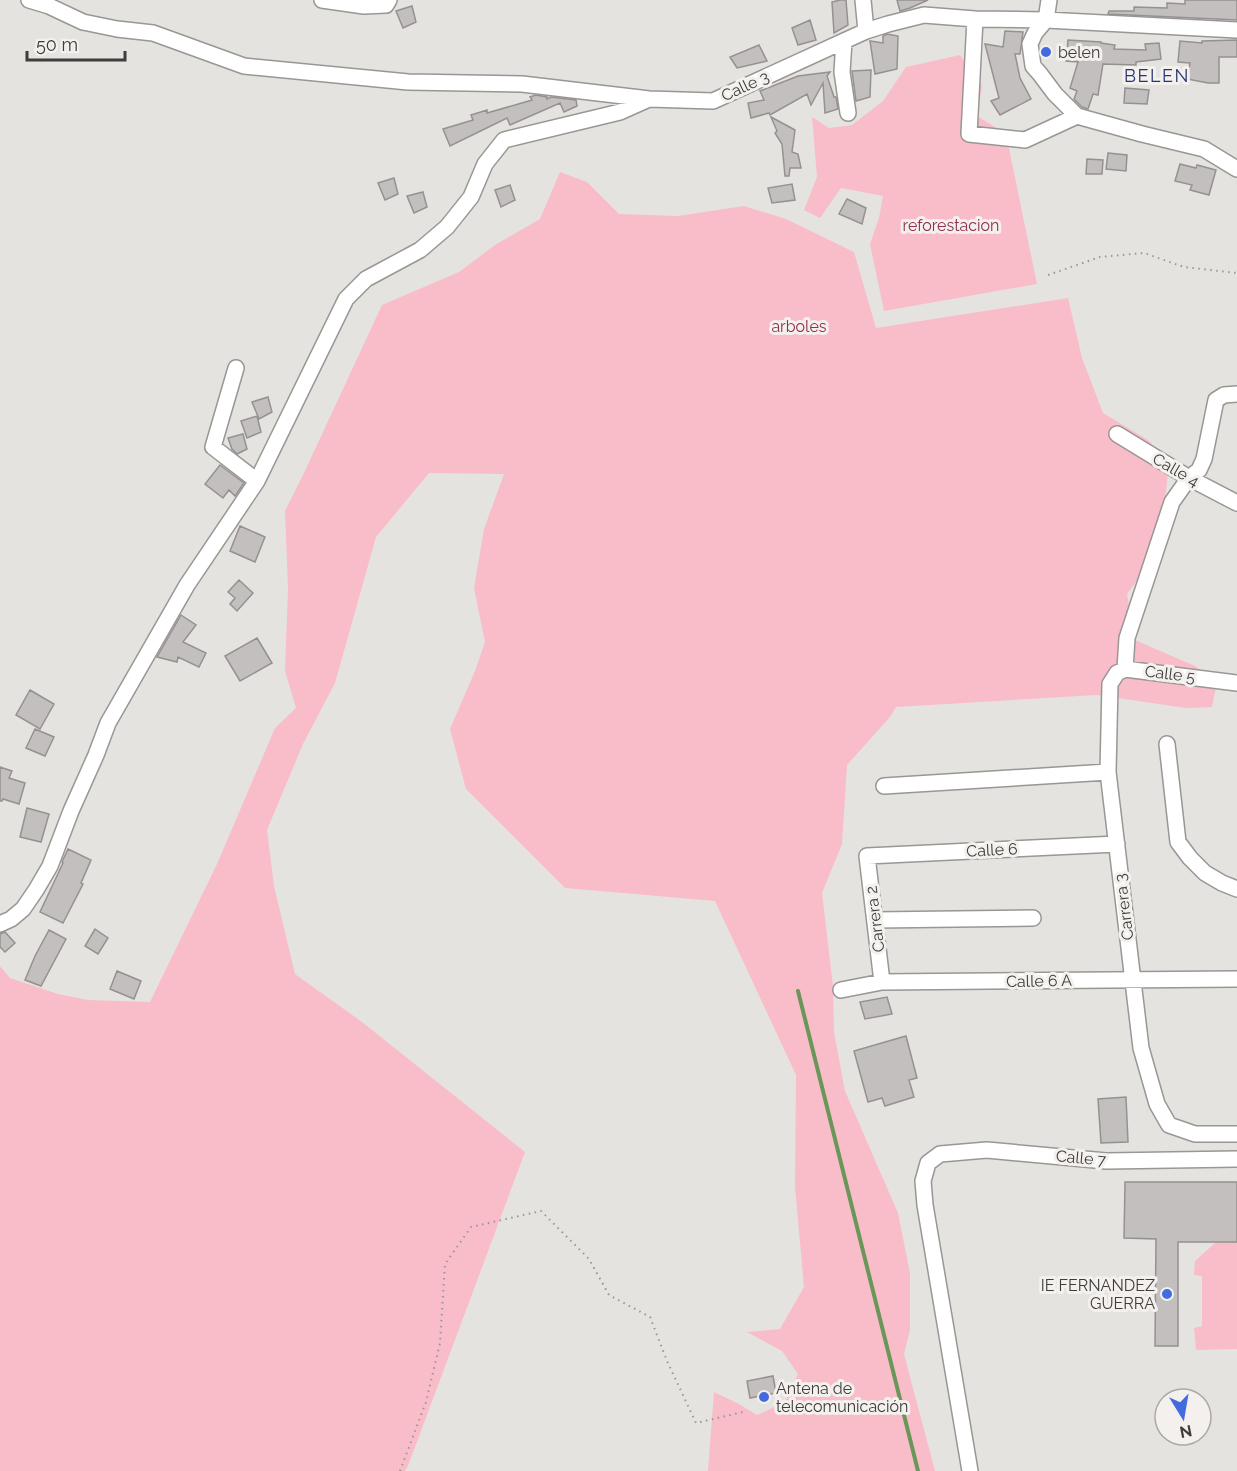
<svg xmlns="http://www.w3.org/2000/svg" width="1237" height="1471" font-family="Raleway,sans-serif">
  <style>
    .green { fill: #f9bdc9 }
    .lines { fill: none; stroke-linecap: round; stroke-linejoin: round }
    .stream { stroke: #6b965a; stroke-width: 4 }
    .building { fill: #c3bfbe; stroke: #959190; stroke-width: 1.5 }
    .minor-casing { stroke: #999693; stroke-width: 18 }
    .path { stroke: #999795; stroke-width: 2; stroke-dasharray: 1.5 4.5; stroke-linecap: butt }
    .minor { stroke: #fff; stroke-width: 15 }
    .poi-dot { fill: #446bdd; stroke: #f3f0ed; stroke-width: 2 }
    .labels { text-anchor: middle; dominant-baseline: central; stroke-width: 6; stroke-linejoin: round; paint-order: stroke }
    .poi-label { font-size: 16px; fill: #3e3d3c; stroke: #f3f0ed; text-anchor: start }
    .street-label { font-size: 16px; fill: #3e3d3c; stroke: #f3f0ed }
    .park-label { font-size: 16px; fill: #8f314d; stroke: #f3f0ed }
    .neighbourhood-label { font-size: 18px; letter-spacing: 1.5px; fill: #23376f; stroke: #f3f0ed }
  </style>
  <rect width="100%" height="100%" fill="#e5e3e0"/>
  <path class="green" d="M960,55l22,31 -5,30 29,18 31,150 -153,27 -14,-67 9,-26 4,-22 -42,-8 -21,30 -16,-8 13,-33 -5,-60 17,11 23,-3 31,-24 23,-34z
    M560,172l27,10 32,32 59,2 66,-10 42,13 68,33 22,76 192,-30 14,60 21,55 45,27 21,23 -4,38 -14,60 -24,33 8,46 60,26 22,16 -5,25 -26,1 -89,-13 -201,12 -6,10 -43,48 -5,79 -20,49 11,93 1,46 11,59 53,122 12,60v57l-6,24 31,117h-227l6,-79 25,12 18,11 28,-13 13,-28 -16,-23 -35,-19 33,-3 24,-42 -9,-100 1,-112 -81,-174 -150,-13 -99,-99 -16,-60 25,-58 10,-29 -11,-54 10,-59 20,-55 -75,-1 -53,64 -41,146 -32,61 -36,86 7,56 21,88 67,48 163,130 -117,314 -3,5h-405v-505l10,12 48,16 30,6 62,2 67,-138 58,-136 21,-20 -11,-37 3,-83 -3,-77 18,-36 79,-170 77,-33 36,-27 45,-26z
    M1216,1242h21v107l-41,1 -2,-22 8,-2v-50l-8,-1 1,-14z"/>
  <g class="lines">
    <path class="stream" d="M798,991l120,480"/>
  </g>
  <path class="building" d="M840,0h6l2,25 -14,8 -2,-31z
    M897,0h31l-18,8 -10,3z
    M1185,0h52v20l-129,-6 1,-3h25v-4l33,1v-5l18,1z
    M412,6l4,16 -13,6 -7,-17z
    M810,20l6,20 -18,5 -6,-17z
    M1005,31l18,1 -3,22h-5l5,24 11,21 -31,16 -9,-14 8,-3 -14,-54 18,3z
    M887,34l11,2 -1,33 -22,5 -5,-33 13,2v-7z
    M1068,40l33,2v1l14,2 -1,4 32,1 -1,-6 14,-1 2,16 -25,3v3l-33,-1 -5,31 -5,-1 -5,15 -6,-2 -8,-8 3,-8 -7,-3 8,-26 -12,-1z
    M1237,40v17h-18v26h-11l-21,-4 3,-16 -12,-1 2,-21 22,2v-2z
    M759,45l8,16 -30,7 -7,-11z
    M871,70l-1,27 -14,4 -4,-30z
    M830,72l-3,4 7,21h2l2,12 -13,4 -2,-30 -12,22 -4,-11 -37,21 -1,-2 -18,5 -3,-15 16,-3 -4,-9 38,-15z
    M1125,88l24,2 -2,14 -23,-1z
    M536,95l11,2v2l4,-2 25,3 1,6 -13,6 -4,-9 -50,22 -3,-7 -57,28 -7,-17 30,-9 -2,-5 16,-5v3l45,-13 -2,-3z
    M771,117l24,13 -3,22 6,2 3,14h-11l-1,8h-4l-3,-32 -7,-11 2,-2z
    M1108,153l19,2 -1,16 -20,-2z
    M1087,159l16,1 -1,14h-16z
    M1180,164l16,4 1,-3 19,5 -7,25 -19,-5 2,-5 -17,-4z
    M394,178l4,16 -13,6 -7,-17z
    M792,184l3,16 -23,3 -4,-15z
    M510,185l5,15 -14,7 -6,-17z
    M423,192l4,15 -13,6 -7,-17z
    M847,199l19,9 -4,16 -23,-10z
    M268,397l4,15 -13,7 -7,-17z
    M257,416l4,16 -14,6 -6,-17z
    M243,434l4,15 -10,5 -5,-5 -4,-11z
    M220,465l24,18 -9,13 -6,-6 -6,8 -18,-14z
    M240,526l25,11 -10,25 -25,-11z
    M239,580l14,13 -16,18 -7,-7 5,-6 -7,-6z
    M181,615l15,10 -13,17 23,11 -7,14 -21,-10 -1,5 -20,-5z
    M257,638l15,25 -32,18 -15,-25z
    M30,690l24,14 -14,25 -24,-14z
    M35,729l19,8 -9,19 -19,-8z
    M0,767l12,4 -3,7 16,5 -6,21 -16,-5 -1,2h-2z
    M27,808l22,6 -8,28 -21,-5z
    M68,849l23,11 -10,23 2,1 -20,39 -23,-11 23,-49 -1,-1z
    M95,929l13,9 -10,16 -13,-8z
    M49,930l17,9 -25,47 -16,-6 10,-24z
    M5,932l10,11 -10,9 -5,-5v-13z
    M117,971l24,10 -7,18 -24,-10z
    M887,997l5,17 -27,5 -5,-17z
    M906,1036l11,42 -8,2 5,17 -29,9 -3,-8 -14,4 -14,-51z
    M1126,1097l2,45 -27,1 -3,-44z
    M1125,1182h112v60h-59v104h-23l1,-107 -32,-1z
    M773,1376l3,17 -26,5 -3,-17z"/>
  <g class="lines">
    <defs>
      <path id="minor" d="M29,0l20,6 34,16 34,7 36,4 91,33 164,16 114,2 127,15 64,2 153,-70 22,-7 36,-9 51,4 71,1 191,10
        M322,0l42,6 22,-1 3,-5
        M863,0l3,31
        M1049,0l-3,20 -11,13 -5,11 3,22 7,8 15,20 22,22 65,18 62,15 33,20
        M975,19l-6,115 56,6 52,-24
        M844,41l-2,31 6,41
        M236,368l-23,79 44,34
        M1117,434l72,44 48,25
        M1125,669l2,-31 45,-136 17,-24 10,-8 5,-11 12,-59 8,-5 13,-1
        M1237,683l-112,-14 -8,4 -7,11 -2,88 33,276 16,56 12,21 26,9h42
        M1167,744l11,98 12,16 15,15 17,10 15,6
        M884,786l224,-14
        M875,920l158,-2
        M0,924l11,-5 12,-10 13,-19 14,-24 21,-55 25,-56 12,-32 79,-138 70,-104 89,-182 20,-20 54,-29 27,-23 24,-30 14,-33 19,-24 116,-28 29,-13
        M882,982l-15,-126 250,-12
        M841,990l41,-8 355,-3
        M970,1471l-45,-266 -2,-24 5,-18 12,-9 47,-4 119,11 131,-2"/>
    </defs>
    <use href="#minor" class="minor-casing"/>
    <path class="path" d="M1048,275l52,-18 44,-4 40,14 53,6
      M400,1471l26,-69 14,-59 5,-79 26,-37 70,-16 48,48 20,36 41,22 17,44 29,62 47,-11"/>
    <use href="#minor" class="minor"/>
  </g>
  <g class="poi-dot">
    <circle cx="1046" cy="52" r="6"/>
    <circle cx="1167" cy="1294" r="6"/>
    <circle cx="764" cy="1397" r="6"/>
  </g>
  <g class="labels">
    <g class="poi-label">
      <text x="1058" y="52">belen</text>
      <text x="1155" y="1285" text-anchor="end">IE FERNANDEZ<tspan x="1155" dy="18">GUERRA</tspan></text>
      <text x="776" y="1388">Antena de<tspan x="776" dy="18">telecomunicación</tspan></text>
    </g>
    <g class="street-label">
      <text transform="translate(745 86) rotate(-25)">Calle 3</text>
      <text transform="translate(1176 470) rotate(30)">Calle 4</text>
      <text transform="translate(1170 674) rotate(7)">Calle 5</text>
      <text transform="translate(992 850) rotate(-3)">Calle 6</text>
      <text transform="translate(1124 907) rotate(-97)">Carrera 3</text>
      <text transform="translate(875 919) rotate(-97)">Carrera 2</text>
      <text transform="translate(1039 981) rotate(-1)">Calle 6 A</text>
      <text transform="translate(1081 1158) rotate(5)">Calle 7</text>
    </g>
    <g class="park-label">
      <text x="951" y="225">reforestacion</text>
      <text x="799" y="326">arboles</text>
    </g>
    <g class="neighbourhood-label">
      <text x="1157" y="75">BELEN</text>
    </g>
  </g>
  <g transform="translate(1183 1417) rotate(169)"><circle r="28" fill="#f3f0ed" stroke="#aba8a6" stroke-width="1.5"/>
  <path d="M0-4.5L10 22L0 15L-10 22Z" fill="#446bdd"/>
  <text y="-9" font-size="16" font-weight="bold" text-anchor="middle" fill="#3e3d3c">N</text>
  </g>
  <path d="M27 51v9h98v-9" fill="none" stroke="#3e3d3c" stroke-width="3"/>
  <text x="36" y="51" font-size="18" fill="#3e3d3c" stroke="#f3f0ed" stroke-width="4.5" paint-order="stroke">50 m</text>
</svg>
